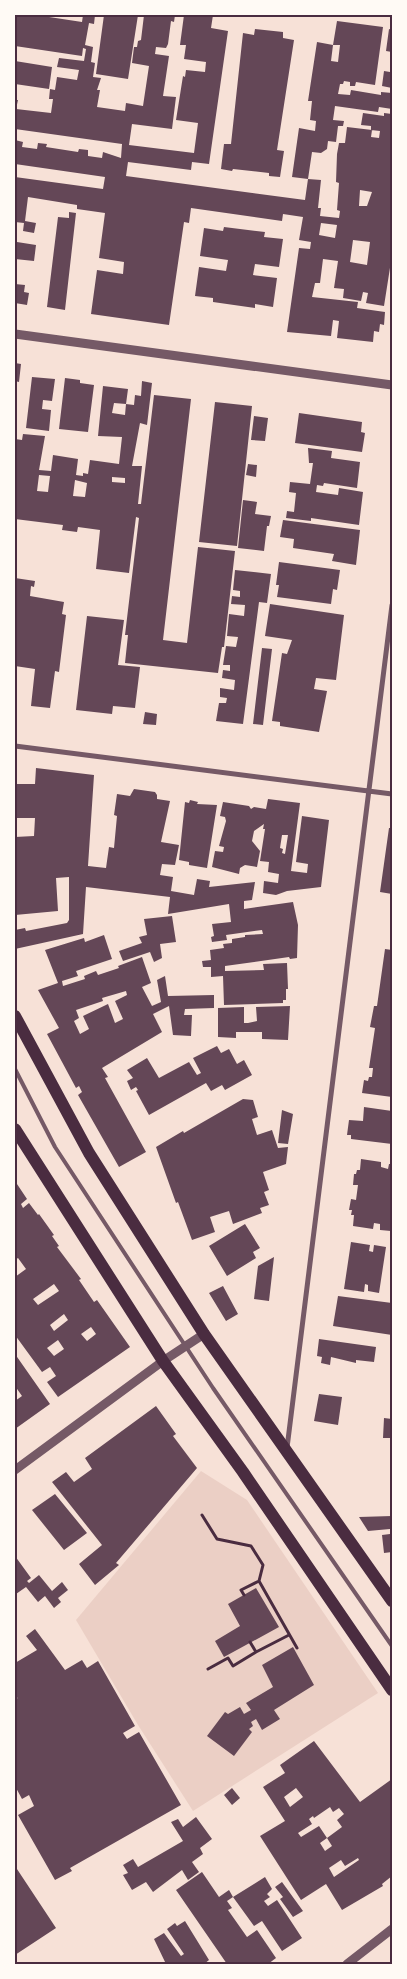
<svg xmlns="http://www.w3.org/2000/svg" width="407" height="1979" font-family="Quicksand,sans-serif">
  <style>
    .green { fill: #ebcfc5 }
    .building { fill: #644757; fill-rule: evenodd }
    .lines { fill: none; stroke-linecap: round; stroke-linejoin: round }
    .path { stroke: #4a2c40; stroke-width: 3 }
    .service { stroke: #755966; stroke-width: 4 }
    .minor { stroke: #755966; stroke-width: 5 }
    .tertiary { stroke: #755966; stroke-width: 9 }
    .primary { stroke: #4a2c40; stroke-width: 12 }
    .neatline { fill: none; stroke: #4a2c40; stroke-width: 2 }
  </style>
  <rect width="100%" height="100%" fill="#f7e1d7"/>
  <path class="green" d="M201,1471l46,29 131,193 -185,118 -55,-86 -62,-105z"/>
  <path class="building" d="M15,15h21l46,7 1,-7h12l-1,9 -5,-1 -4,22 8,2 -2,15 4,1 -2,14 8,1 -4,12h3l-3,17 28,4 1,-8 17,3 6,-40 -17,-3 2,-16h3l1,-6 3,-1 3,-25h31l-1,7 -3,-1 -3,23 -2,4 -10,-1 -1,7 14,2 -6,40 13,1 -4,32 -40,-5 -3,21 65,8 4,-30 -22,-3 7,-44 2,1 1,-7 19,2 1,-10 -22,-3 2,-14h-6l4,-30h29l-2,13 17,3 -19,133 -17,-2 -1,8 -63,-8 -2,14 179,24 3,-21 13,1 -3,28h3l-1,8 19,2 1,-7 -3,-1 2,-27 -3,-1 1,-28 2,-11h6l2,-16 25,3 -1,7 8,1 1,-7 -9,-1v-4l-10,-1 2,-12 21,3v-3l8,1v141l-8,51 -18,-3 2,-10 -5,-1 -2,9 -18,-3 1,-9 -10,-1 4,-27 -15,-2 -3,24h-5l-3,14 46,5 -1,6 28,4 -1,13 -4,-1 -1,8 -5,-1 -1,11 -36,-4 2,-17 -6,-1 -2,16 -44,-4 12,-84 11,1 1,-7 -12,-2 4,-23 -20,-3 -1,7 -91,-13 -2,15 -5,-1 -15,103 -78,-11 6,-44 26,4 1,-12 -25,-4 6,-45 -28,-4v-4l-49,-8 -3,24 11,2 -2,10 -11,-2 1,-8 -9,-1v-45l88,12 2,-12 -90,-13v-24l8,2 -1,5 15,2 1,-6 9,1 -1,3 32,5 1,-3 9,1v6l14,2 1,-6 18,6 1,-14 -107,-15v-29h3l-2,9 35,4 2,-14h-4l1,-10 5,1 2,-13 20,3 2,-10 -22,-3 2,-9 25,3 2,-12 -3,-1 -1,8 -67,-10zM360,190l12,2 -5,14h-8zM321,223l16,2 -2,13 -16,-3zM353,240l17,2 -3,23 -17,-3z
    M104,15h34l-10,64 -32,-5z
    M337,21l46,6 -8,58 -19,-3 -1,4h-5v-4l-6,-1 -1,3h-3l-2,10 12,1 1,-5 30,5v-3l11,1v16l-13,-2 -1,5 -43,-6 -2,14 11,1 -1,5h-5l-2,16 -8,-1 -1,8 -6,4 -9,-1 -4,27 -16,-2 7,-49 16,3 1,-10 -6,-1 2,-19h-4l9,-59 16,3zM333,45h7l-2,17 -7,-1z
    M255,29l28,3v6l11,2 -17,110 7,1 -4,26 -11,-1v-3l-36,-4 -1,2 -11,-2 3,-25h7l12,-111 11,2z
    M389,29l3,1v22l-6,-1z
    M15,61l37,6 -3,22 -34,-5z
    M391,68l1,20 -10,-2 2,-15 6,1z
    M69,212l7,1 -11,97 -18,-3 11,-90 11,1z
    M224,227l41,5 -1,5 19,2 -4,28 -24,-3 -2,11 24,3 -4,29 -18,-3v4l-42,-6v-4l-18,-2 4,-29 27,4 2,-11 -28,-4 4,-28 19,3z
    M17,242l19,3 -2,16 -19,-2z
    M15,284l10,1 -1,7 5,1 -2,12 -12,-2z
    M15,363l6,1 -2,18 -4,-1z
    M32,377l23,2 -3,22 -9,-1 -1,9 9,1 -2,21 -23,-3z
    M65,378l15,2v3l14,2 -6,47 -29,-3z
    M142,381l10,2 -5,42 -7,-2 -8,43h10l-4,38h3l13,-109 37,4 -28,241 24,3 11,-96 37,4 -11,96h-2l-4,26 -93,-10 3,-28h-3l14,-117 -3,-1 -7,56 -33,-4 4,-39 -22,-3 -1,5 -15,-2 1,-5 -48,-6v-80l7,1 1,-6 22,2 -6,34 12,1 2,-16 25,4 -2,16 7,1v-3l5,1 2,-14 29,4 3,-27 -24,-1 5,-50 25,3 -2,15 -12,-1 -2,10 13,2 1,-11 8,1 1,-10 6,1zM39,475l11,1 -2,16 -11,-1zM112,477l13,1v5l-13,-1zM75,480l12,3 -2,14 -12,-1z
    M215,402l37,4 -15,140 -38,-4z
    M299,413l63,9 -1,10 4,1 -3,19 -67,-9z
    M254,416l14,2 -3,23 -14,-1z
    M308,448l24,3 -1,7 29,4 -3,26 -33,-5 -1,3 -6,-1 -1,7 22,3 1,-7 24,4 -4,33 -48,-7v3l-25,-3 1,-7 7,1 2,-19 -7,-1 1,-10 20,2 3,-21h-4z
    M248,464l9,1 -1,12 -10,-2z
    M243,500l14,2 -2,12 16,2 -2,10h-2l-3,25 -26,-3z
    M283,520l77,10 -4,35 -24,-4 2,-7 -41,-6 1,-9 -14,-2z
    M279,562l61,8 -3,20 -4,-1 -2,15 -54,-7 2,-12h-3z
    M235,570l36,4 -4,29 -8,-1 -16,122 -27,-3 3,-18h7l1,-5 -7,-1v-9l14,2 1,-10 -13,-2 1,-8 7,1v-6h-7l3,-19 10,1 2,-10 -11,-1 2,-22 15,2 1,-11 -14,-1 1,-8 8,1v-6l-7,-1z
    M15,578l20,3 -1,6 -3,-1 -1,10 34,6 -2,12 4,1 -7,57 -4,-1 -5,37 -19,-2 4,-37 -20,-3z
    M270,604l74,11 -8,65 -20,-2 -2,11 13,2 -8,41 -39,-6v-4l-8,-1 10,-68 5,1 5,-14 -27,-4z
    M87,616l37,4 -6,45 22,2 -5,41 -22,-2 -1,8 -36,-4z
    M262,648l10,1 -9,76 -10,-1z
    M145,712l12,2 -1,11 -13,-1z
    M36,768l58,7 -6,91 18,2 3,-21 5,1 3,-32 -3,-1 3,-21 13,2 4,-7 21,3 2,3v4l13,2 -9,41 18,3 -4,20 -13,-1 -2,11 13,2 -2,14 23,4 3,-16 13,2 -1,6 46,-5 -3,18 -8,1v8l49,-7 5,23 -1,33 -7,1 -1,-2 -64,9v5l39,-1 -1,-6 24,-1 1,26h-2v11h-3v3l-59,2 -1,-29 -12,1v-10h-8l-1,-6 9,-1 -1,-10 14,-2 -1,-4 9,-1v-4l13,-2v-2l18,-1 -1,-4 -36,5 1,5 -15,2 -1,-5 3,-1 -2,-12 19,-2 -2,-18 -61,10 2,-17 -84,-10 -3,47 -68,15v-19l10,-2 1,3 41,-8 2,-3v-43l-13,1 2,33 -43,4v-78l19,-1 1,-18h-20v-34h20z
    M268,799l32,4 -9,68 16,2 1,-9 -12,-2 6,-46 27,4 -8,67 -34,4 -11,4 -13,-2 1,-12 14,2 1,-9 -11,-2 1,-10 -9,-1 5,-32h-2l1,-5 -10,7 -2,10 8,10 -3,16 -12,-2 -5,3 -1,6 -27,-7 3,-16 8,1 1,-5 -5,-1 7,-25 -1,-4 -5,-1 3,-14 26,4 2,3 3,-2 12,2zM282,835h6l-3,19 -3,-1 1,-4 -3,-1z
    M190,800l8,2 -1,2 20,1 -10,63 -18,-3v-3l-10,-2 6,-58 4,1z
    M389,828h3v66l-12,-2z
    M172,916l4,26 -16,2 2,14 -8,4 -4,-10 -27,9 -4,-10 23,-8 -3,-6 8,-2 -3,-16z
    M104,935l8,24 -36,12 2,5 -16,5 1,5 22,-7 -1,-3 12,-5 2,4 21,-7 -1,-2 24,-9 9,26 -9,4 10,19 9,-4 -4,-22 8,-4 3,20 46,-1v13l-29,1 -1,6h8l-1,21 -18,-1 -4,-29 -16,8 9,18 -60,36 6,9 -3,1 41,74 -27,15 -41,-72 4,-3 -3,-6 -3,2 -29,-54 12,-6 -21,-38 20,-7 -13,-33 39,-12 1,4zM126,991l1,4 -12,6 8,18 -8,4 -7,-19 -25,12 6,13 -9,5 -6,-13 5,-3 -3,-8 27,-9 -1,-3z
    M385,949l7,1v147l-30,-4 2,-13 4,1 1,-4h3l1,-9h-4l6,-40 -5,-1 4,-21h3z
    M290,1006l-2,34 -26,-1v-7h-26v6l-18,-1v-29l26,-1v16h4l9,-2 -1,-14z
    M217,1046l4,7 8,-4 8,15 7,-4 8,15 -27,15 -3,-5 -11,6 -5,-8 -57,32 -13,-24 2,-1 -2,-3 -5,3 -4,-9 6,-3 -6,-8 20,-12 12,20 30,-16 8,13 4,-2 -8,-15z
    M243,1099l10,1 5,17 -6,2 5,16 15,-5 6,18 10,-1 -2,17 -23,8 6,18 -5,2 5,13 -9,3 2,5 -29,11 -4,-13 -19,6 5,15 -23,8 -14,-38 -2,1 -20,-56 27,-16 1,2z
    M364,1107l28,4v33l-41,-5v-4h-4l2,-15 14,1z
    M282,1110l11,4 -5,30 -10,-1z
    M361,1159l20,3v5l7,2 1,-5h3l-1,67 -11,-1v-6l-6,-1 -1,6 -20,-3 1,-11h-3l1,-5h-3l2,-11 5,1 2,-15h-5l1,-11h2l1,-4h3z
    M15,1181l12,18 -6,5 2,4 6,-5 9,12 1,-1 15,21 -2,1 7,10 -2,1 24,32 -2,1 15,22 3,-2 33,47 -72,50 -11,-15 9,-6 -6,-9 -8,5 -27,-37v-58l11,-8 -8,-11 -3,2zM54,1284l5,7 -21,14 -5,-6zM64,1314l4,6 -14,11 -4,-6zM91,1327l5,7 -9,7 -6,-7zM58,1340l6,9 -10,7 -7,-8z
    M245,1224l15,24 -7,4 3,6 -29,18 -18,-30z
    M351,1242l19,3 -1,6 4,1 1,-7 12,2 -7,46 -11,-2v-6l-3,-1 -1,8 -20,-3z
    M274,1257l-5,44 -15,-2 4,-33z
    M223,1286l15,28 -12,7 -17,-28z
    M338,1296l54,7v32l-59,-9z
    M319,1339l57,8 -2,15 -18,-2v3l-25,-6 -1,8 -9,-2 1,-6 -5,-1z
    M15,1354l35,50 -35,25v-28l7,-5 -7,-10z
    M319,1394l23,3 -4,28 -24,-4z
    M156,1406l20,28 -3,2 24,32 -81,95 3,2 -24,20 -16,-21 23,-19 -50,-63 14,-10 8,10 18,-13 -7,-11z
    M384,1418l8,1v19h-9z
    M55,1494l32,39 -23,17 -32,-40z
    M392,1516v36l-8,1 -2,-18 8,-1v-5l-22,2 -9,-14z
    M15,1556l16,22 -4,3 2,2 10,-8 13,16 10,-9 6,8 -10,8 3,4 -7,6 -9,-12 -7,6 -12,-15 -10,7z
    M256,1588l23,39 -55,30 -9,-16 25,-15 -12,-22z
    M35,1629l30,41 17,-10 5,8 11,-7 37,65 -12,7 4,6 12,-7 42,73 -111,63 2,3 -17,9 -37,-65 16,-9 -5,-11 -7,4 -7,-13v-87l3,-1 -3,-1v-34l22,-13 -11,-14z
    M293,1647l21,38 -40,25 6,9 -18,11 -6,-11 -5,3 2,4 -4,3 3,3 -18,24 -27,-20 18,-24 3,2 12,-7 4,7 7,-4 -5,-7 27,-16 -11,-22z
    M314,1741l46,61 32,-23v97l-10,8 1,2 -41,24 -16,-26 -25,16 -41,-64 25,-15 -22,-34 22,-14 -5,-8zM296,1788l7,9 -13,10 -6,-10zM330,1807l3,5 6,-4 5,6 -7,6 5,7 -15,11 5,8 -7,5 -5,-8 7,-5 -8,-12 -18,11 -3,-4 14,-9 -3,-5 4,-3 1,2zM358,1858l1,2 -25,17 -5,-9 12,-8 4,6z
    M232,1788l8,10 -8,7 -8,-10z
    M196,1817l16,22 -12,9 3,6 -11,8 7,10 -11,8 -6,-10 -29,22 -7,-10 -14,8 -9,-15 5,-2 -5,-8 10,-6 5,8 45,-26 -12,-19 7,-3 5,8z
    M15,1866l41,62 -41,27z
    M202,1872l17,25 10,-7 4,7 -6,4 5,7 -4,2 19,27 10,-7 19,28 -8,6h-41l-51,-74z
    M265,1877l7,12 -5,5 3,3 -6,4 4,5 9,-6 25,38 -20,13 -20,-30 -8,5 -21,-29z
    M282,1882l21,29 -10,6 -13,-18 3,-2 -8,-10z
    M185,1921l24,39 -5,4h-38l-12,-25 10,-6 17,23 3,-2 -17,-25 8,-6 2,3z"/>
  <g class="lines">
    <path class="path" d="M202,1515l15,24 34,7 12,19 -4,16 38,67
      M244,1595l-3,-5 18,-9
      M250,1642l6,10 33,-17
      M208,1669l20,-11 5,8 23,-14"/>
    <path class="service" d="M15,1069l40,78 158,241 179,258"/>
    <path class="minor" d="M15,746l377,48
      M287,1448l105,-843"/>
    <path class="tertiary" d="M15,334l377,51
      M15,1470l148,-109 41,-27
      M347,1964l45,-35"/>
    <path class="primary" d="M15,1016l74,137 115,181 188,267
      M15,1129l148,232 80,111 149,218"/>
  </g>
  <rect width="407" height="1979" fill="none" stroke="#fffaf5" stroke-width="32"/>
  <rect x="16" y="16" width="375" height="1947" class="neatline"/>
</svg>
